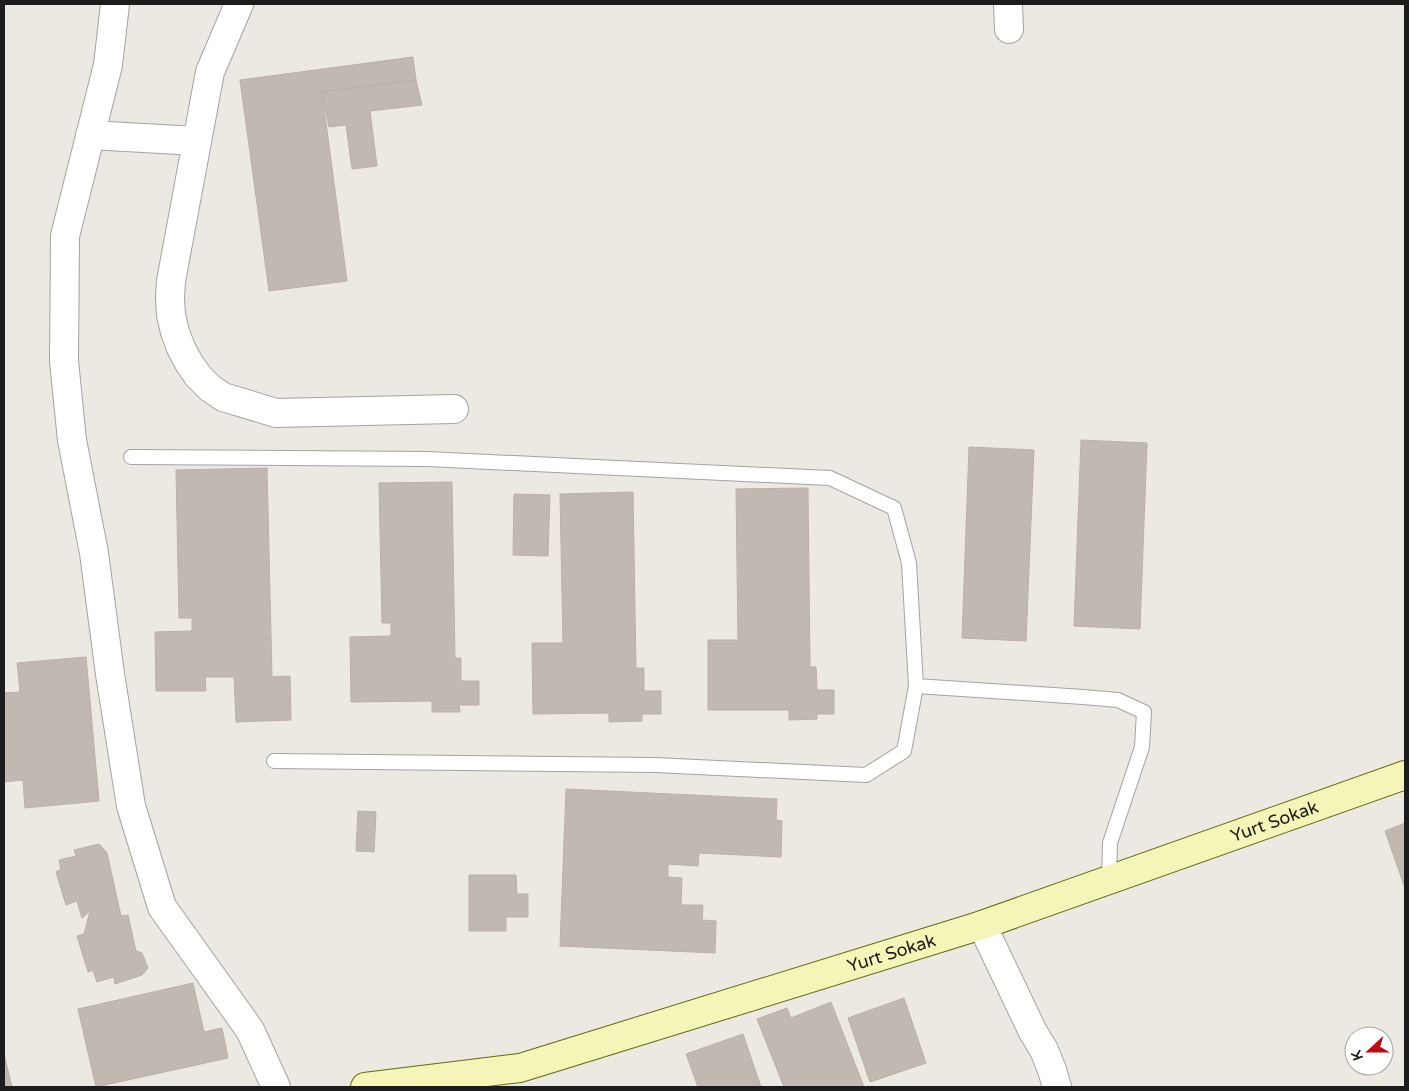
<svg xmlns="http://www.w3.org/2000/svg" width="1409" height="1091" viewBox="0 0 1409 1091" font-family="'Varela Round',sans-serif">
<rect width="100%" height="100%" fill="#ece8e2"/>
<!-- building -->
<g fill="#c1b8b1" stroke="#bdafa5">
<polygon points="413,57 416,80 322,92 347,281 269,291 240,80"/>
<polygon points="416,80 422,105 370,111 377,166 352,169 346,125 329,127 322,92"/>
<polygon points="1081,440 1147,443 1140,629 1074,626"/>
<polygon points="969,447 1034,450 1026,641 962,638"/>
<polygon points="267,468 272,677 290,676 291,720 236,722 234,677 205,677 206,691 156,691 155,632 192,631 192,618 179,618 176,470"/>
<polygon points="452,482 455,658 461,658 461,681 479,681 479,705 459,705 460,712 432,712 432,701 351,702 350,637 391,636 391,623 382,623 379,483"/>
<polygon points="808,488 810,667 816,667 817,690 834,690 834,714 817,714 817,719 789,720 789,710 708,710 708,640 738,640 736,489"/>
<polygon points="633,492 636,668 644,668 644,691 661,691 661,714 642,714 642,721 609,722 609,713 533,714 532,643 563,643 560,494"/>
<polygon points="514,494 550,495 548,556 513,555"/>
<polygon points="86,657 99,801 25,808 23,780 4,782 4,693 20,692 17,663"/>
<polygon points="566,789 777,799 776,820 782,821 781,857 699,853 698,866 668,864 668,877 682,878 681,905 703,905 702,920 716,921 715,953 560,946"/>
<polygon points="358,811 376,812 374,852 356,851"/>
<polygon points="1405,823 1405,888 1385,831"/>
<polygon points="99,844 107,853 121,916 128,915 136,951 142,953 148,968 142,975 115,984 114,977 97,982 93,970 88,972 77,936 84,934 90,911 82,918 77,901 66,905 56,872 61,869 59,860 76,856 74,850"/>
<polygon points="469,875 516,875 517,894 528,894 528,917 506,917 506,931 469,931"/>
<polygon points="193,983 204,1032 222,1028 228,1058 96,1087 78,1009"/>
<polygon points="904,998 926,1063 870,1082 848,1018"/>
<polygon points="831,1002 864,1087 784,1087 757,1019 787,1008 791,1018"/>
<polygon points="743,1034 761,1087 698,1087 686,1054"/>
<polygon points="4,1054 12,1087 4,1087"/>
</g>
<g fill="none" stroke-linecap="round" stroke-linejoin="round">
<!-- lane casing -->
<g stroke="#a3a3a3" stroke-width="16">
<g id="lane">
<polyline points="131,457 427,459 830,478 894,508 909,563 916,686 904,751 866,775 655,765 274,761"/>
<polyline points="916,686 1083,697 1118,700 1144,712 1142,747 1110,843 1109,880"/>
</g>
</g>
<!-- street casing -->
<g stroke="#a3a3a3" stroke-width="30">
<g id="street">
<polyline points="115,4 108,65 65,236 64,361 72,440 94,553 110,674 131,806 162,907 250,1030 276,1087"/>
<polyline points="239,4 210,72 171,281 170,298 171,315 175,332 181,348 189,363 198,376 210,388 223,397 276,413 454,409"/>
<polyline points="1008,4 1009,29"/>
<polyline points="90,135 197,141"/>
<polyline points="982,925 1033,1032 1044,1050 1052,1070 1057,1087"/>
</g>
</g>
<!-- secondary casing -->
<g stroke="#636a0b" stroke-width="30">
<g id="secondary">
<path id="s1" d="M 365,1087 L 520,1068 L 982,925 L 1405,775"/>
</g>
</g>
<!-- lane -->
<use href="#lane" stroke="#fff" stroke-width="14"/>
<!-- street -->
<use href="#street" stroke="#fff" stroke-width="28"/>
<!-- secondary -->
<use href="#secondary" stroke="#f4f5b7" stroke-width="28"/>
</g>
<g text-anchor="middle" dominant-baseline="central" stroke-width="4" stroke-linejoin="round" paint-order="stroke">
<!-- street labels -->
<g font-size="18" fill="#1c1c1c" stroke="#fff">
<text stroke="none"><textPath href="#s1" startOffset="950">Yurt Sokak</textPath></text>
<text stroke="none"><textPath href="#s1" startOffset="545">Yurt Sokak</textPath></text>
</g>
</g>
<!-- border -->
<rect width="1409" height="1091" fill="none" stroke="#1c1c1c" stroke-width="10"/>
<!-- north arrow -->
<g transform="translate(1369 1051) rotate(249)"><circle r="24" fill="#ffffff" stroke="#a4a4a4"/>
<path d="M0-4L9 19L0 12L-9 19Z" fill="#bb0c11"/>
<text y="-8" font-size="14" font-weight="bold" text-anchor="middle" fill="#1c1c1c">K</text>
</g>
</svg>
